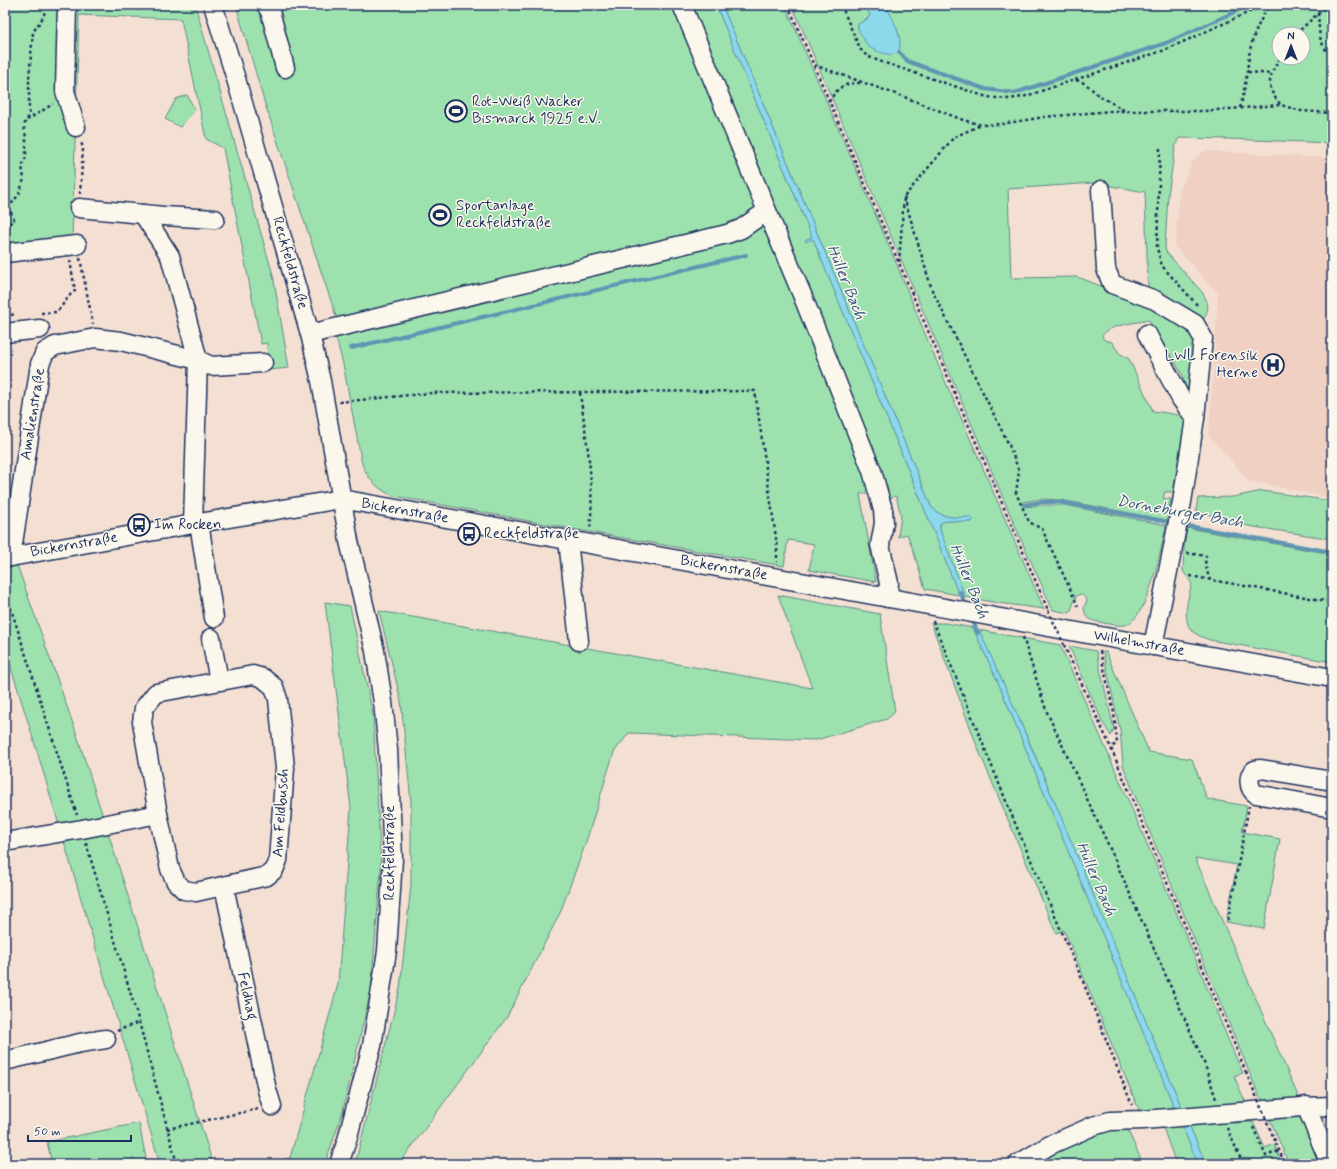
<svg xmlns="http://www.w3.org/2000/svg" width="1337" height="1169" viewBox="0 0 1337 1169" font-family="Mynerve,sans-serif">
<rect width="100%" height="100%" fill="#f4e0d3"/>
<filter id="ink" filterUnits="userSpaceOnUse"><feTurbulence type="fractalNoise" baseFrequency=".025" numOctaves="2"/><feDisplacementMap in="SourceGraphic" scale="8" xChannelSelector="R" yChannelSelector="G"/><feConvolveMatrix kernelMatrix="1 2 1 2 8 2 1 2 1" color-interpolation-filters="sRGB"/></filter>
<g filter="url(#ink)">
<!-- built -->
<polygon fill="#efd0c2" points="1204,151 1332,158 1332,498 1249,481 1209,436 1218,294 1175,247 1179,193 1192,162"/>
<!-- green -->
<g fill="#9de2ae" stroke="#5c8886" fill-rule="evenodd">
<polygon points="5,5 195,5 273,275 289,368 269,370 267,343 261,344 223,148 206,139 181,19 79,15 72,240 5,248"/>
<path d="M 236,5 L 716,5 L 812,237 L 805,240 L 806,241 L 813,239 L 927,515 L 959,595 L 925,589 L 913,550 L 907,534 L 898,537 L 901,515 L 896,496 L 890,498 L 894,514 L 889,539 L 873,492 L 860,494 L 876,582 L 809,570 L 814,544 L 788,540 L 784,566 L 589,532 L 394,496 C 378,490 368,479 362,464 L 343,364 L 335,334 L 341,331 L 264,101 Z"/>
<path d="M 722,5 L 785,5 L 892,253 L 930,346 L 1044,609 L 998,603 L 965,597 L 940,530 C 940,528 939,525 941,523 C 944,519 966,522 972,522 L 971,517 C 957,518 940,519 931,506 Z"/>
<path d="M 792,5 L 864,6 L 869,12 L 870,16 L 858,25 L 858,29 L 900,45 L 899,34 L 886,5 L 1332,5 L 1332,143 L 1227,139 L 1180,138 L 1178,139 L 1175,148 L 1168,195 L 1165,247 L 1166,252 L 1202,292 C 1210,305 1209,308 1203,321 L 1190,310 L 1182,305 L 1152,292 L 1148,288 L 1145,192 L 1094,183 L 1008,189 L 1011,278 L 1076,277 L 1083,279 L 1151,306 L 1189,327 L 1196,342 L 1189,398 L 1182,374 L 1149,320 C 1137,323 1109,324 1102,336 L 1104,340 L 1112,342 L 1119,353 L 1129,359 L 1153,411 L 1186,416 L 1173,492 L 1165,492 L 1163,498 L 1171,499 L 1167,520 L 1061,500 L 1041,499 L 1023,502 L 1025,507 L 1043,505 L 1064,505 L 1166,525 C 1162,547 1149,613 1128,624 C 1121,627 1111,624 1104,623 C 1093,621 1085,620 1084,608 L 1087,600 L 1081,594 L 1076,596 L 1070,613 L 1053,610 L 1019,535 ZM 1279,34 L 1303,34 L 1303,58 L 1279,58 Z"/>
<polygon points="187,95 195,110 180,127 165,119 176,99"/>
<polygon points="1262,491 1332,501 1332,539 1248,526 1196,511 1198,498 1233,497"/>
<path d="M 1187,528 L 1332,554 L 1332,662 L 1210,640 C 1204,638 1196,635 1191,630 C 1182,618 1188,597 1192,584 L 1183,571 L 1184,549 Z"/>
<polygon points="16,562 78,738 213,1164 160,1164 37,751 5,648 5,564"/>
<polygon points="778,595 880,614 895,712 887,719 816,740 629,733 614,752 585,845 560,913 507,1017 451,1093 402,1160 402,1164 355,1164 400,988 411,885 411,802 401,701 379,611 812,688"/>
<polygon points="325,602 350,606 373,715 381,869 371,990 342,1114 325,1164 266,1164 290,1158 338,984 351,808"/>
<polygon points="931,623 945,623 973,628 998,682 1177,1114 1142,1117 1064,930 1056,933 979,751"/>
<path d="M 979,630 L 1060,645 C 1103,741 1145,838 1186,936 C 1205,981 1222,1028 1243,1073 L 1234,1076 L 1245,1101 L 1242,1106 L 1184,1113 L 1032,748 Z"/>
<polygon points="1069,646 1096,651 1114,729 1111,736 1103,723"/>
<path d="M 1103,652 L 1106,652 L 1149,752 L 1192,759 L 1207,799 L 1247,806 L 1242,832 L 1280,839 L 1264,929 L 1226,922 L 1237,865 L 1195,858 L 1298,1096 C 1283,1105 1276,1106 1260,1098 L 1139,806 L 1123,765 L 1120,730 Z"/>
<polygon points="1305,1113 1328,1164 1289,1164 1268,1115"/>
<polygon points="1231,1117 1233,1123 1253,1122 1265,1148 1274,1144 1282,1164 1206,1164 1187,1120"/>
<polygon points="1180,1121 1198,1164 1176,1164 1161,1122"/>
<polygon points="139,1123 147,1164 52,1164 47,1142"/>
<polygon points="1125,1124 1143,1164 1025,1164 1035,1156"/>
</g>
<!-- water -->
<g fill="#8cd9ec" stroke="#5f95b3">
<path d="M 716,5 L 722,5 L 931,506 C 940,519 957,518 971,517 L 973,520 L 972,522 C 966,522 944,519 941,523 C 939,525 940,528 940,530 L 965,597 L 959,595 L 927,515 L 813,239 L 806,242 L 805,240 L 812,237 Z"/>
<path d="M 861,5 L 886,5 C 893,20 903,35 899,52 C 890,58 877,51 868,47 L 858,29 L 858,24 L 866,20 L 870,16 L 869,12 L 864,6 Z"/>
<polygon points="973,628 979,630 1011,700 1061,817 1184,1113 1177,1114 998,682"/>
<polygon points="1187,1120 1206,1164 1198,1164 1180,1121"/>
</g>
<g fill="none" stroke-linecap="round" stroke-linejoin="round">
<!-- stream -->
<g stroke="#5f95b3" stroke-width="4">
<polyline points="899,52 907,61 985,89 1015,93 1166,43 1250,5"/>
<polyline points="351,348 746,255"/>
<polyline points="1024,505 1041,502 1059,502 1174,523"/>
<polyline points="1183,525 1332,552"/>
<polyline points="960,592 967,608"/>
<polyline points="971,618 978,633"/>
</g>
<!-- minor casing -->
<g stroke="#1b2f5e" stroke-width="21">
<g id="minor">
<polyline points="67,5 65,91 76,127"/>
<polyline points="213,5 236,79 310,334 321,381 349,541 375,651 383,702 388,750 393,859 387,951 372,1046 347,1140 339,1164"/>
<polyline points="266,5 270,11 285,68"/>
<polyline points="1101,190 1106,269 1112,284 1155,300 1195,324 1203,338 1195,418 1182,502 1153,646"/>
<polyline points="79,208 164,216 215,219"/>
<polyline points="767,211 803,297 872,471 883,510 884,523 880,545 889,583 888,598"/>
<polyline points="143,214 170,256 198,360 193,524"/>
<polyline points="5,253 77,245"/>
<polyline points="5,333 40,329"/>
<polyline points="310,334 652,252 727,234 741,229 767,211 682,5"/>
<polyline points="1147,334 1181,399 1195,418"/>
<polyline points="199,523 214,618"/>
<polyline points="568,540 579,641"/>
<polyline points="11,557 40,364 45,352 55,346 95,338 121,341 198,360 211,366 263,363"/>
<polyline points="5,558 199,523 341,499 1332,678"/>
<polyline points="211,638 219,681"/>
<polygon points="253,675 263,678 274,687 278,699 285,768 278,860 274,870 267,876 196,892 184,890 176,882 170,869 158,814 142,722 144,708 156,693"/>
<path d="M 1332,781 L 1261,769 C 1261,769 1256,769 1255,770 C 1247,774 1248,789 1256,794 L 1332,808"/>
<polyline points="5,842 82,829 158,814"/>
<polyline points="224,886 267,1090 272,1106"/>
<polyline points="5,1061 80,1043 106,1039"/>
<polyline points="1306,1106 1330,1164"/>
<polyline points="1018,1164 1050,1145 1093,1126 1110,1121 1143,1120 1302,1107 1332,1106"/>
</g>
</g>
<!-- path -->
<g stroke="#1b2f5e" stroke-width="2.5" stroke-dasharray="3 3" stroke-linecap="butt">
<polyline points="788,5 1048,610"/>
<polyline points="841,5 860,49 867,56 879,61 987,97 1008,99 1023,97 1165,50 1265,5"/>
<path d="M 1318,13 C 1320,35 1317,40 1332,58"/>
<polyline points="1296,34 1327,5"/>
<path d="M 1280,58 C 1268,77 1265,87 1281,105"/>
<polyline points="814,65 907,98 963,120 982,125 1002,124 1044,117 1110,111 1204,111 1281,105 1301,111 1332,113"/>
<polyline points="1248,72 1271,74"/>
<path d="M 1076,80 C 1087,83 1089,87 1097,94 C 1106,100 1116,105 1125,111"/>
<path d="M 829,102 C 837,88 843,83 860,83"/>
<path d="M 1240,108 C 1245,90 1246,76 1249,57 C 1251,38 1260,21 1269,5"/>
<polyline points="27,120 53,104"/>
<polyline points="1160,148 1157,248 1162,266 1199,307"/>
<polyline points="80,194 83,149 81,141"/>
<polyline points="904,197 932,290 1009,445 1019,471 1016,493 1029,522 1042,529 1078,606"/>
<polyline points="5,228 14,220 9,207 19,194 24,179 22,166 26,157 26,138 24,125 29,116 29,78 33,32 44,16 45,5"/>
<polyline points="80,258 93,324"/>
<polyline points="899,262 904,197 954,137 981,125"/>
<polyline points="41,313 57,312 71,294 75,291 70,260"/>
<polyline points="5,316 16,314"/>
<path d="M 580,393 C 586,438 595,484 590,529"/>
<polyline points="339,402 431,393 755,391 777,545 777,562"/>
<polyline points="1187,553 1206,556 1205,565 1210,580"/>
<polyline points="1190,576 1332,602"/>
<polyline points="5,590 77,815"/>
<polyline points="933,621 1015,823 1082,979 1132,1105"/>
<polyline points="1023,637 1046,710 1112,853 1205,1065 1216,1099"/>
<polyline points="1064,645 1111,748 1246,1072"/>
<polyline points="1100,651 1114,713 1117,743 1111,748"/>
<polyline points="86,843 139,1022 177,1164"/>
<polyline points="1228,920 1249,806"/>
<polyline points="117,1031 139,1022"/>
<polyline points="1253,1127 1266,1156 1279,1151"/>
<polyline points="1227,1128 1243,1164"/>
<polyline points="167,1129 258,1109"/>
<polyline points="1276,1143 1285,1164"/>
</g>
<!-- minor -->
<use href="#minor" stroke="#fbf7ec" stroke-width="18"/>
<!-- path-bridge -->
<g stroke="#1b2f5e" stroke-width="2.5" stroke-dasharray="3 3" stroke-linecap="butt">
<polyline points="1048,610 1064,645"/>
<polyline points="1246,1072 1276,1143"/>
</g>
</g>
</g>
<!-- icons -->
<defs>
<g id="stadium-ring" transform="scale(1.15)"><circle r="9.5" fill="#fbf7ec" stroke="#1b2f5e" stroke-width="1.5"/><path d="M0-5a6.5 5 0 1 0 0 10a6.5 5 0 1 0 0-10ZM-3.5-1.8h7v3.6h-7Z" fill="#1b2f5e"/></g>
<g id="hospital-ring" transform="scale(1.15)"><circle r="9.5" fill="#fbf7ec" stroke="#1b2f5e" stroke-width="1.5"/><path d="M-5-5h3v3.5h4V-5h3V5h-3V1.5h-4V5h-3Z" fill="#1b2f5e"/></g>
<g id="bus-ring" transform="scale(1.15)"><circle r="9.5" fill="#fbf7ec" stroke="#1b2f5e" stroke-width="1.5"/><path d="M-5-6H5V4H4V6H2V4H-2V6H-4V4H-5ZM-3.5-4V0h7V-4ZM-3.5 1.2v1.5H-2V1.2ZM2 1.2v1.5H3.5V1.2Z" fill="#1b2f5e"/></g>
</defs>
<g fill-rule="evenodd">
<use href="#stadium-ring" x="456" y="111"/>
<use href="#stadium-ring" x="440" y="215"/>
<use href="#hospital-ring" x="1273" y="365"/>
<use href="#bus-ring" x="139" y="525"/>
<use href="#bus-ring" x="469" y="534"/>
</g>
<g text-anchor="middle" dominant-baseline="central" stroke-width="3" stroke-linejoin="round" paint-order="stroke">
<!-- poi labels -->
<g font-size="15" fill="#1b2f5e" stroke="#fbf7ec" text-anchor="start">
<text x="472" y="102">Rot-Weiß Wacker<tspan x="472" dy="17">Bismarck 1925 e.V.</tspan></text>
<text x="456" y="206">Sportanlage<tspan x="456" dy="17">Reckfeldstraße</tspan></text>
<text x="1258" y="356" text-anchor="end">LWL Forensik<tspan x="1258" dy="17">Herne</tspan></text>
<text x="154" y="525">Im Rocken</text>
<text x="484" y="534">Reckfeldstraße</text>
</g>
<!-- street labels -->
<g font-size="15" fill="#1b2f5e" stroke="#fbf7ec">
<text transform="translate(290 263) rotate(74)">Reckfeldstraße</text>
<text transform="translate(33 414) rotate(-81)">Amalienstraße</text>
<text transform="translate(405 511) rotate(10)">Bickernstraße</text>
<text transform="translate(74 545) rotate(-10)">Bickernstraße</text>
<text transform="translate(724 568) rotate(10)">Bickernstraße</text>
<text transform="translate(1139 643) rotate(10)">Wilhelmstraße</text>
<text transform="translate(281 813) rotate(-86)">Am Feldbusch</text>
<text transform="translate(390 853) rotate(-90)">Reckfeldstraße</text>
<text transform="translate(247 996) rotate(78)">Feldhag</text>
</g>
<!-- water labels -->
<g font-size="16" font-style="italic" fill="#375a82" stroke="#fbf7ec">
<text transform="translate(846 282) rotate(68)">Hüller Bach</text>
<text transform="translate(1180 512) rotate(10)">Dorneburger Bach</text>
<text transform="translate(969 581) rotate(68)">Hüller Bach</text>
<text transform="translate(1096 879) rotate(67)">Hüller Bach</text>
</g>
</g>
<!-- margin -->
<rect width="1337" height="1169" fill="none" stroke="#fbf7ec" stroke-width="20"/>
<rect x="10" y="10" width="1317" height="1149" fill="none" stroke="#1b2f5e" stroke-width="1.5" filter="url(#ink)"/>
<!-- north arrow -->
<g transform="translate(1291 46)"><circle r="19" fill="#fbf7ec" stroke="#a1a7b3"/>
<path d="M0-3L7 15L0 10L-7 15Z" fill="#1b2f5e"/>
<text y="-6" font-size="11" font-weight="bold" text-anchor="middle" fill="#1b2f5e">N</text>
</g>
<!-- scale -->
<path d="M28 1135v6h103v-6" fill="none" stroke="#1b2f5e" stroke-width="2"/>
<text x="34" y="1135" font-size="12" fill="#1b2f5e" stroke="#fbf7ec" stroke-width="3" paint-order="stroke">50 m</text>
</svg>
